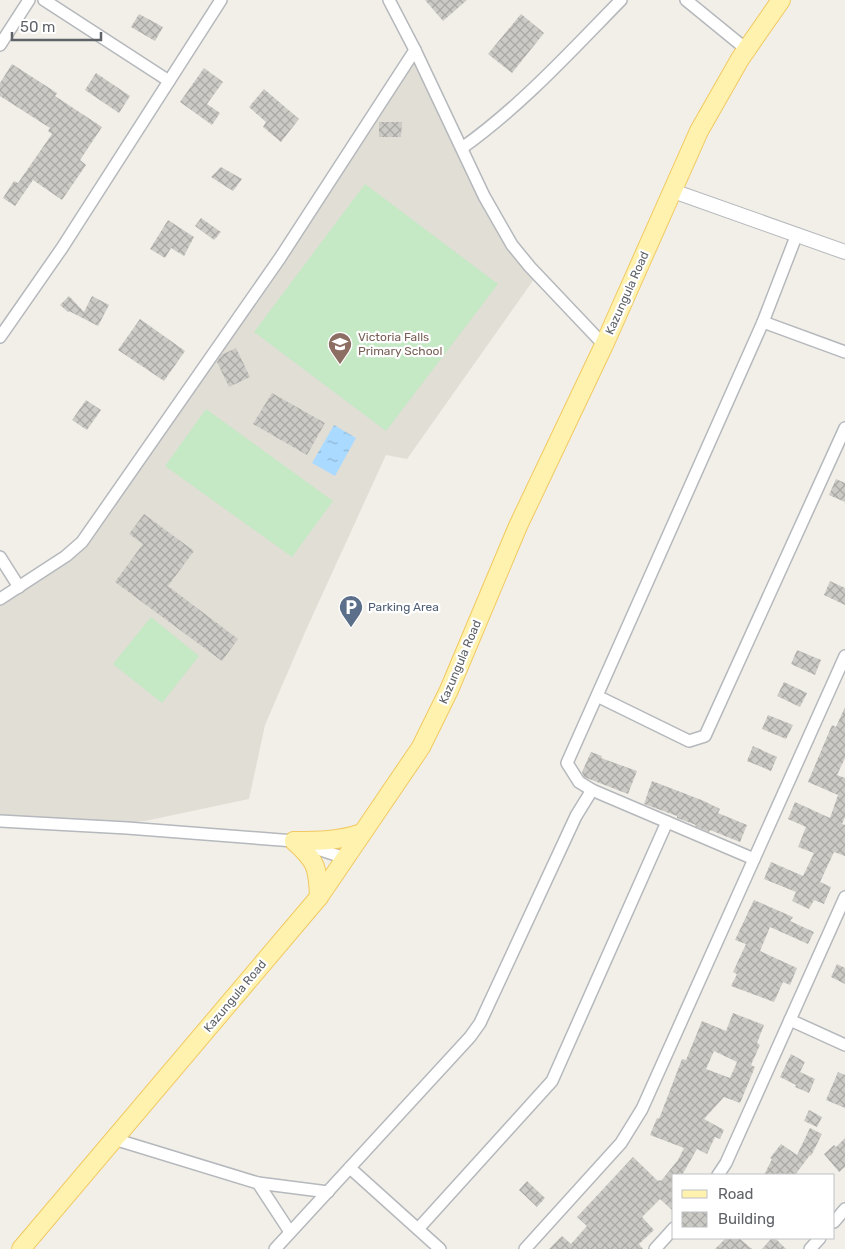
<svg xmlns="http://www.w3.org/2000/svg" width="845" height="1249" viewBox="0 0 845 1249" font-family="Rubik,sans-serif">
<defs>
<pattern id="water-ripples" width="26" height="14" patternUnits="userSpaceOnUse" patternTransform="scale(1.25)"><rect width="26" height="14" fill="#aadaff"/><path d="M2 4q2-2 4 0t4 0M15 11q2-2 4 0t4 0" fill="none" stroke="#8eb4d2"/></pattern>
<pattern id="building-cross-hatch" width="8" height="8" patternUnits="userSpaceOnUse" patternTransform="scale(1.25)"><rect width="8" height="8" fill="#cccac5"/><path d="M0 0l8 8M0 8l8-8" fill="none" stroke="#a9a8a4"/></pattern>
</defs>
<rect width="100%" height="100%" fill="#f1efe8"/>
<!-- education -->
<polygon fill="#e1ded6" points="415,50 484,196 537,275 407,459 386,455 306,630 265,725 249,799 145,821 106,825 0,824 0,599 82,542"/>
<!-- garden -->
<g fill="#c5e8c5">
<polygon points="365,184 498,284 386,431 254,332"/>
<polygon points="206,409 333,501 292,557 165,466"/>
<polygon points="151,617 199,656 162,703 113,664"/>
</g>
<!-- water -->
<polygon fill="url(#water-ripples)" points="334,425 356,438 335,476 312,463"/>
<!-- building -->
<g fill="url(#building-cross-hatch)" fill-rule="evenodd">
<polygon points="425,0 467,0 443,21"/>
<polygon points="139,14 163,27 155,41 131,27"/>
<polygon points="521,14 544,33 512,73 488,54"/>
<polygon points="12,64 57,93 55,96 102,127 80,160 86,165 62,200 33,180 15,206 3,198 14,181 18,183 52,134 48,131 50,128 0,96 0,83"/>
<polygon points="204,68 223,82 207,104 220,113 212,125 180,102"/>
<polygon points="96,73 130,96 119,113 85,90"/>
<polygon points="264,89 299,119 281,142 263,127 266,122 249,107"/>
<polygon points="379,122 402,122 401,137 379,137"/>
<polygon points="221,167 242,179 233,191 211,177"/>
<polygon points="201,218 221,232 214,240 195,226"/>
<polygon points="168,220 194,237 184,256 171,248 165,258 150,249"/>
<polygon points="69,296 84,312 92,296 109,305 98,326 69,311 68,312 60,305"/>
<polygon points="140,319 185,351 164,381 118,350"/>
<polygon points="236,348 250,377 229,387 217,362 221,355"/>
<polygon points="272,393 325,423 307,455 253,424"/>
<polygon points="86,400 101,410 87,430 72,420"/>
<polygon points="836,479 845,483 845,502 829,495"/>
<polygon points="144,514 194,551 168,586 238,639 222,661 115,582 143,544 129,534"/>
<polygon points="830,581 845,588 845,605 824,595"/>
<polygon points="797,650 821,660 815,675 791,664"/>
<polygon points="784,682 807,693 800,707 777,696"/>
<polygon points="845,707 845,758 837,775 845,778 845,817 842,824 845,825 845,856 834,852 820,882 831,887 824,904 814,900 809,909 792,901 796,892 764,879 771,862 803,876 814,853 798,847 806,827 788,819 795,802 830,818 838,795 808,782 832,725 836,727"/>
<polygon points="768,715 793,725 786,739 762,729"/>
<polygon points="753,746 777,757 771,771 747,761"/>
<polygon points="591,752 602,756 601,758 637,771 628,794 584,777 582,772"/>
<polygon points="652,781 704,801 720,809 718,813 747,825 740,842 710,830 709,832 695,826 696,825 677,818 677,816 644,804"/>
<polygon points="754,900 793,917 790,921 814,932 808,944 770,927 760,951 797,968 790,985 783,982 774,1002 731,986 737,974 733,972 746,944 735,940"/>
<polygon points="837,964 845,968 845,984 831,977"/>
<path d="M 733,1013 L 764,1025 L 757,1043 L 760,1045 L 751,1065 L 755,1067 L 740,1103 L 724,1097 L 704,1119 L 724,1130 L 720,1139 L 715,1137 L 707,1154 L 697,1149 L 682,1175 L 674,1175 L 674,1212 L 660,1199 L 642,1217 L 654,1230 L 639,1244 L 643,1249 L 549,1249 L 562,1236 L 571,1244 L 587,1226 L 577,1217 L 633,1157 L 658,1181 L 660,1180 L 661,1181 L 678,1160 L 684,1148 L 650,1135 L 657,1118 L 659,1119 L 682,1059 L 686,1060 L 702,1021 L 726,1031 ZM 714,1051 L 737,1062 L 730,1078 L 706,1069 Z"/>
<polygon points="791,1054 805,1062 800,1072 815,1079 809,1093 795,1087 796,1085 780,1077"/>
<polygon points="838,1072 845,1075 845,1108 826,1100"/>
<polygon points="809,1110 822,1117 817,1127 804,1121"/>
<polygon points="810,1128 822,1134 811,1156 810,1155 795,1175 764,1175 772,1159 770,1158 781,1144 797,1155"/>
<polygon points="845,1138 845,1167 839,1172 824,1154 834,1145 836,1147"/>
<polygon points="527,1181 545,1198 537,1207 519,1190"/>
<polygon points="726,1238 739,1238 752,1249 715,1249"/>
<polygon points="772,1238 775,1238 786,1249 762,1249"/>
</g>
<g fill="none" stroke-linecap="round" stroke-linejoin="round">
<!-- minor casing -->
<g stroke="#b5b8bc" stroke-width="14">
<g id="minor">
<polyline points="44,0 169,81"/>
<polyline points="686,0 746,49"/>
<polyline points="0,45 29,0"/>
<polyline points="415,50 484,196 512,245 530,267 604,345"/>
<path d="M 462,148 C 521,106 570,52 621,0"/>
<polyline points="763,322 845,352"/>
<polyline points="0,337 62,248 221,0"/>
<polyline points="0,557 19,587"/>
<polyline points="0,599 66,556 82,542 280,258 415,50 389,0"/>
<polyline points="597,696 689,741 705,736 845,428"/>
<polyline points="0,821 127,828 294,841 345,858"/>
<polyline points="754,859 592,790 579,782 567,763 763,322 797,234"/>
<polyline points="790,1020 845,1045"/>
<polyline points="114,1139 258,1183 328,1192"/>
<polyline points="350,1168 440,1249"/>
<polyline points="718,1175 726,1163 845,897"/>
<polyline points="258,1183 290,1232"/>
<polyline points="834,1222 845,1209"/>
<polyline points="418,1229 552,1081 667,822"/>
<polyline points="275,1249 470,1037 480,1023 576,816 592,790"/>
<polyline points="525,1249 621,1143 642,1109 845,656"/>
<polyline points="655,1249 674,1228"/>
<polyline points="810,1249 820,1238"/>
</g>
</g>
<!-- tertiary casing -->
<g stroke="#b5b8bc" stroke-width="16">
<polyline id="tertiary" points="673,191 845,252"/>
</g>
<!-- primary casing -->
<g stroke="#f2c960" stroke-width="20">
<g id="primary">
<path d="M 294,841 C 318,841 339,841 362,833"/>
<path d="M 294,841 C 316,861 318,867 319,897"/>
<polyline points="21,1249 319,897 421,747 449,690 518,526 604,345 699,131 740,59 781,0"/>
</g>
</g>
<!-- minor -->
<use href="#minor" stroke="#fff" stroke-width="11"/>
<!-- tertiary -->
<use href="#tertiary" stroke="#fff" stroke-width="14"/>
<!-- primary -->
<use href="#primary" stroke="#fff2af" stroke-width="18"/>
</g>
<!-- icons -->
<defs>
<g id="school-pin" transform="scale(1.25)"><path d="M0 17L-7.5 6A9.5 9.5 0 1 1 7.5 6Z" fill="#8d6e63" stroke="#fff"/><path d="M0-5L7-2L0 1L-7-2ZM-4 1L0 2.5L4 1V4Q0 6-4 4Z" fill="#fff"/></g>
<g id="parking-pin" transform="scale(1.25)"><path d="M0 17L-7.5 6A9.5 9.5 0 1 1 7.5 6Z" fill="#5c6f8a" stroke="#fff"/><path d="M-3.5-5.5H1a3.5 3.5 0 0 1 0 7H-1V5.5H-3.5ZM-1-3.4V-.6H.8a1.4 1.4 0 0 0 0-2.8Z" fill="#fff"/></g>
</defs>
<g fill-rule="evenodd">
<use href="#school-pin" x="340" y="344"/>
<use href="#parking-pin" x="351" y="607"/>
</g>
<g text-anchor="middle" dominant-baseline="central" stroke-width="4.5" stroke-linejoin="round" paint-order="stroke">
<!-- street labels -->
<g font-size="12" fill="#5f6368" stroke="#fff">
<text transform="translate(627 293) rotate(-66)">Kazungula Road</text>
<text transform="translate(460 662) rotate(-67)">Kazungula Road</text>
<text transform="translate(235 996) rotate(-50)">Kazungula Road</text>
</g>
<!-- education labels -->
<g font-size="12" fill="#785e54" stroke="#fff" text-anchor="start">
<text x="358" y="337">Victoria Falls<tspan x="358" dy="14">Primary School</tspan></text>
</g>
<!-- service labels -->
<g font-size="12" fill="#4e5e75" stroke="#fff" text-anchor="start">
<text x="368" y="607">Parking Area</text>
</g>
</g>
<!-- legend -->
<rect x="672" y="1174" width="162" height="65" fill="#ffffff" stroke="#bfc1c3"/>
<rect x="682" y="1190" width="25" height="8" fill="#fff2af" stroke="#bfc1c3"/>
<text x="718" y="1199" font-size="15" fill="#5f6368">Road</text>
<rect x="682" y="1212" width="25" height="15" fill="url(#building-cross-hatch)" stroke="#bfc1c3"/>
<text x="718" y="1224" font-size="15" fill="#5f6368">Building</text>
<!-- scale -->
<path d="M12 32v8h89v-8" fill="none" stroke="#5f6368" stroke-width="2.5"/>
<text x="20" y="32" font-size="15" fill="#5f6368" stroke="#ffffff" stroke-width="4" paint-order="stroke">50 m</text>
</svg>
